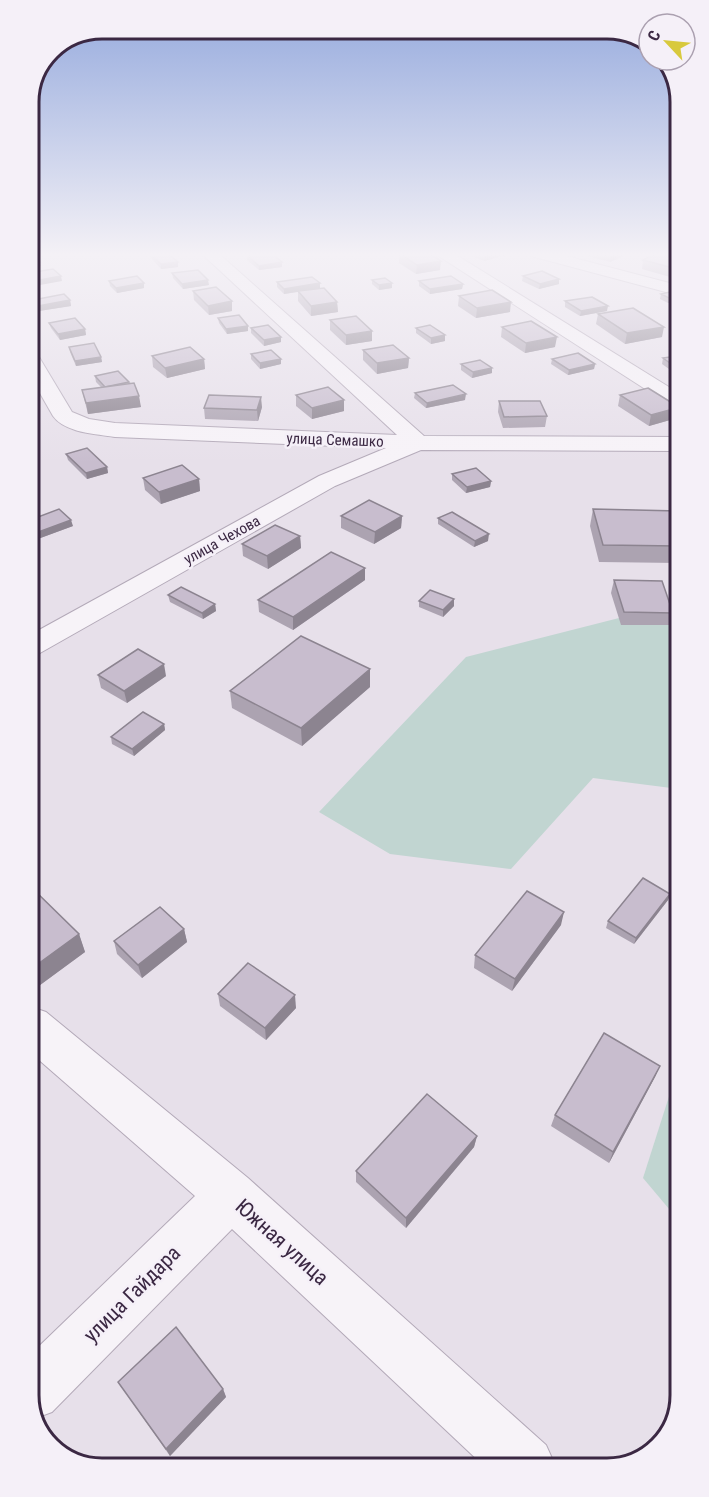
<svg xmlns="http://www.w3.org/2000/svg" width="709" height="1497" viewBox="0 0 709 1497" font-family="'Roboto Condensed',sans-serif">
<rect width="100%" height="100%" fill="#e7e0ea"/>
<!-- green -->
<g fill="#c1d5d1">
<polygon points="678,603 679,789 593,778 511,869 390,854 319,812 466,657"/>
<polygon points="679,1065 680,1222 643,1178"/>
</g>
<g fill="none" stroke-linecap="round" stroke-linejoin="round">
<!-- minor casing -->
<g stroke="#b3a9b8" stroke-width="2">
<g id="minor">
<path d="M 201,253 L 218,253 L 424,436 L 678,437 L 678,451 L 421,450 L 335,486 L 40,653 L 30,656 L 30,635 L 319,476 L 386,448 L 115,437 C 97,434 65,433 53,416 L 29,374 L 29,350 L 36,352 L 72,412 L 89,419 L 115,423 L 397,435 Z"/>
<polygon points="434,253 453,253 677,392 677,407 670,405"/>
<polygon points="529,253 555,253 677,285 677,295 531,256"/>
<polygon points="31,1007 46,1012 248,1178 546,1445 555,1465 484,1466 232,1229 52,1412 33,1419 32,1353 195,1196 31,1053"/>
</g>
</g>
<!-- minor -->
<use href="#minor" fill="#f7f3f8" fill-rule="evenodd"/>
</g>
<!-- wall -->
<g fill="#aca3b1">
<polygon points="399,253 440,270 416,274 399,263"/>
<polygon points="465,253 505,253 505,255 484,261"/>
<polygon points="549,253 567,253 562,256"/>
<polygon points="576,253 630,253 610,262"/>
<polygon points="150,254 178,262 178,267 161,269 151,258"/>
<polygon points="247,255 282,262 282,267 259,270 247,260"/>
<polygon points="677,258 677,279 642,269 643,260"/>
<polygon points="172,273 209,285 183,289 173,278"/>
<polygon points="523,276 559,284 539,289 522,281"/>
<polygon points="372,280 392,288 379,290 372,284"/>
<polygon points="109,281 144,283 144,288 117,293 110,286"/>
<polygon points="419,281 463,284 462,289 430,294 419,286"/>
<polygon points="277,282 320,283 320,288 337,302 338,312 311,316 298,301 298,292 284,294 277,287"/>
<polygon points="193,291 232,311 209,315 194,300"/>
<polygon points="677,293 677,301 668,303 660,299 661,294"/>
<polygon points="459,296 510,312 476,318 458,306"/>
<polygon points="33,300 70,300 71,306 39,311 34,305"/>
<polygon points="565,301 607,311 580,316 565,307"/>
<polygon points="598,314 662,337 625,344 596,324"/>
<polygon points="218,318 248,326 248,331 227,334 219,323"/>
<polygon points="330,320 372,341 346,345 330,330"/>
<polygon points="49,323 85,329 86,335 60,340 51,328"/>
<polygon points="502,327 555,347 525,353 501,337"/>
<polygon points="251,328 281,337 281,342 264,346 251,333"/>
<polygon points="416,328 445,335 445,341 431,344 416,333"/>
<polygon points="69,347 101,357 102,362 76,366 70,352"/>
<polygon points="363,350 409,358 408,368 377,374 363,360"/>
<polygon points="251,354 281,359 281,364 260,369 251,359"/>
<polygon points="152,356 204,359 205,369 167,378 153,367"/>
<polygon points="677,356 677,374 676,374 662,364 663,358"/>
<polygon points="552,359 595,364 594,369 568,375 551,364"/>
<polygon points="461,364 492,368 492,373 472,378 461,370"/>
<polygon points="95,376 130,384 141,407 88,414 82,390 102,388 96,382"/>
<polygon points="415,393 465,400 426,408 414,398"/>
<polygon points="296,395 344,400 344,411 312,419 296,406"/>
<polygon points="620,395 677,406 677,418 649,426 618,406"/>
<polygon points="499,401 547,416 545,427 503,428 498,412"/>
<polygon points="262,407 258,421 205,419 204,408"/>
<polygon points="66,454 107,467 108,473 87,479 68,460"/>
<polygon points="452,474 491,481 490,487 466,493 452,480"/>
<polygon points="143,478 199,479 200,491 161,504 145,490"/>
<polygon points="593,509 678,511 678,563 599,562 590,526"/>
<polygon points="341,516 402,516 401,528 374,544 341,528"/>
<polygon points="438,518 488,541 474,547 438,524"/>
<polygon points="30,520 73,526 35,540 30,536"/>
<polygon points="300,536 301,548 268,569 243,556 242,544"/>
<polygon points="365,580 293,630 259,612 258,600"/>
<polygon points="614,580 673,613 670,625 621,625 611,593"/>
<polygon points="168,595 215,604 216,611 203,619 170,602"/>
<polygon points="419,601 454,606 443,617 419,607"/>
<polygon points="98,675 166,676 127,703 101,688"/>
<polygon points="370,687 302,746 232,708 230,691"/>
<polygon points="164,724 165,730 134,756 112,744 111,737"/>
<polygon points="31,887 79,934 85,952 36,988 31,983"/>
<polygon points="670,894 668,900 634,944 606,928 608,921"/>
<polygon points="561,925 512,991 474,968 475,955"/>
<polygon points="184,929 187,942 142,978 117,954 114,941"/>
<polygon points="218,994 296,1008 266,1040 220,1006"/>
<polygon points="660,1066 655,1077 609,1163 551,1126 555,1115"/>
<polygon points="477,1136 474,1147 406,1228 356,1182 356,1171"/>
<polygon points="118,1382 223,1389 226,1397 170,1456"/>
</g>
<!-- shaded-wall -->
<g fill="#8c8490">
<polygon points="29,253 39,253 40,256 29,258"/>
<polygon points="484,253 505,253 505,255 484,261"/>
<polygon points="611,253 630,253 610,262"/>
<polygon points="441,261 440,270 416,274 417,265"/>
<polygon points="40,262 41,266 29,268 29,263"/>
<polygon points="178,262 178,267 161,269 161,264"/>
<polygon points="282,262 282,267 259,270 259,266"/>
<polygon points="61,276 62,281 29,287 29,282"/>
<polygon points="559,279 559,284 539,289 540,284"/>
<polygon points="208,280 209,285 183,289 182,284"/>
<polygon points="144,283 144,288 117,293 116,288"/>
<polygon points="320,283 320,288 284,294 284,289"/>
<polygon points="392,283 392,288 379,290 379,285"/>
<polygon points="463,284 462,289 430,294 430,289"/>
<polygon points="677,296 677,301 668,303 669,298"/>
<polygon points="70,300 71,306 39,311 38,306"/>
<polygon points="232,301 232,311 209,315 208,306"/>
<polygon points="337,302 338,312 311,316 311,306"/>
<polygon points="511,302 510,312 476,318 477,308"/>
<polygon points="608,306 607,311 580,316 581,311"/>
<polygon points="248,326 248,331 227,334 226,329"/>
<polygon points="664,327 662,337 625,344 627,333"/>
<polygon points="85,329 86,335 60,340 58,334"/>
<polygon points="372,331 372,341 346,345 346,335"/>
<polygon points="445,335 445,341 431,344 431,338"/>
<polygon points="281,337 281,342 264,346 264,340"/>
<polygon points="557,337 555,347 525,353 526,343"/>
<polygon points="101,357 102,362 76,366 75,361"/>
<polygon points="409,358 408,368 377,374 377,363"/>
<polygon points="204,359 205,369 167,378 165,368"/>
<polygon points="281,359 281,364 260,369 260,363"/>
<polygon points="595,364 594,369 568,375 569,370"/>
<polygon points="492,368 492,373 472,378 473,372"/>
<polygon points="466,394 465,400 426,408 427,403"/>
<polygon points="139,396 141,407 88,414 86,403"/>
<polygon points="261,397 262,407 258,421 257,410"/>
<polygon points="344,400 344,411 312,419 312,408"/>
<polygon points="677,408 677,418 649,426 651,415"/>
<polygon points="107,467 108,473 87,479 86,473"/>
<polygon points="199,479 200,491 161,504 159,492"/>
<polygon points="491,481 490,487 466,493 467,487"/>
<polygon points="402,516 401,528 374,544 375,532"/>
<polygon points="71,520 73,526 35,540 33,534"/>
<polygon points="489,534 488,541 474,547 475,541"/>
<polygon points="300,536 301,548 268,569 267,556"/>
<polygon points="365,568 365,580 293,630 293,617"/>
<polygon points="454,599 454,606 443,617 443,610"/>
<polygon points="215,604 216,611 203,619 202,613"/>
<polygon points="164,664 166,676 127,703 124,691"/>
<polygon points="370,669 370,687 302,746 301,728"/>
<polygon points="164,724 165,730 134,756 132,749"/>
<polygon points="670,894 668,900 634,944 636,938"/>
<polygon points="564,912 561,925 512,991 515,979"/>
<polygon points="184,929 187,942 142,978 138,965"/>
<polygon points="79,934 85,952 36,988 31,977 31,969"/>
<polygon points="295,995 296,1008 266,1040 265,1028"/>
<polygon points="660,1066 655,1077 609,1163 613,1152"/>
<polygon points="477,1136 474,1147 406,1228 406,1218"/>
<polygon points="223,1389 226,1397 170,1456 166,1449"/>
</g>
<!-- building -->
<g fill="#c8bdce" stroke="#8c8490" stroke-width="1.5">
<polygon points="154,253 168,253 178,262 161,264 150,254"/>
<polygon points="261,253 271,253 282,262 259,266 247,255"/>
<polygon points="399,253 429,253 441,261 417,265"/>
<polygon points="657,253 677,258 677,269 643,260"/>
<polygon points="34,254 40,262 29,263 29,255"/>
<polygon points="53,269 61,276 29,282 29,273"/>
<polygon points="198,270 208,280 182,284 172,273"/>
<polygon points="542,271 559,279 540,284 523,276"/>
<polygon points="137,276 144,283 116,288 109,281"/>
<polygon points="451,276 463,284 430,289 419,281"/>
<polygon points="312,277 320,283 284,289 277,282"/>
<polygon points="385,278 392,283 379,285 372,280"/>
<polygon points="216,287 232,301 208,306 193,291"/>
<polygon points="324,288 337,302 311,306 298,291"/>
<polygon points="492,290 511,302 477,308 459,296"/>
<polygon points="674,291 677,293 677,296 669,298 661,294"/>
<polygon points="64,294 70,300 38,306 33,300"/>
<polygon points="592,297 608,306 581,311 565,301"/>
<polygon points="633,308 664,327 627,333 598,314"/>
<polygon points="239,315 248,326 226,329 218,318"/>
<polygon points="356,316 372,331 346,335 330,320"/>
<polygon points="75,318 85,329 58,334 49,323"/>
<polygon points="531,321 557,337 526,343 502,327"/>
<polygon points="268,325 281,337 264,340 251,328"/>
<polygon points="430,325 445,335 431,338 416,328"/>
<polygon points="94,343 101,357 75,361 69,347"/>
<polygon points="393,345 409,358 377,363 363,350"/>
<polygon points="190,347 204,359 165,368 152,356"/>
<polygon points="271,350 281,359 260,363 251,354"/>
<polygon points="578,353 595,364 569,370 552,359"/>
<polygon points="677,356 677,368 663,358"/>
<polygon points="480,360 492,368 473,372 461,364"/>
<polygon points="118,371 129,382 105,387 95,376"/>
<polygon points="134,383 139,396 86,403 82,390"/>
<polygon points="453,385 466,394 427,403 415,393"/>
<polygon points="328,387 344,400 312,408 296,395"/>
<polygon points="648,388 677,406 677,408 651,415 620,395"/>
<polygon points="209,395 261,397 257,410 204,408"/>
<polygon points="499,401 540,401 547,416 504,417"/>
<polygon points="87,448 107,467 86,473 66,454"/>
<polygon points="182,465 199,479 159,492 143,478"/>
<polygon points="476,468 491,481 467,487 452,474"/>
<polygon points="369,500 402,516 375,532 341,516"/>
<polygon points="59,509 71,520 33,534 30,531 30,520"/>
<polygon points="593,509 678,511 678,546 603,545"/>
<polygon points="452,512 489,534 475,541 438,518"/>
<polygon points="275,525 300,536 267,556 242,544"/>
<polygon points="331,552 365,568 293,617 258,600"/>
<polygon points="614,580 662,581 673,613 624,612"/>
<polygon points="181,587 215,604 202,613 168,595"/>
<polygon points="430,590 454,599 443,610 419,601"/>
<polygon points="301,636 370,669 301,728 230,691"/>
<polygon points="138,649 164,664 124,691 98,675"/>
<polygon points="143,712 164,724 132,749 111,737"/>
<polygon points="643,878 670,894 636,938 608,921"/>
<polygon points="31,887 79,934 31,969"/>
<polygon points="527,891 564,912 515,979 475,955"/>
<polygon points="160,907 184,929 138,965 114,941"/>
<polygon points="248,963 295,995 265,1028 218,994"/>
<polygon points="604,1033 660,1066 613,1152 555,1115"/>
<polygon points="427,1094 477,1136 406,1218 356,1171"/>
<polygon points="176,1327 223,1389 166,1449 118,1382"/>
</g>
<!-- sky -->
<linearGradient id="sky" x2="0" y2="1"><stop stop-color="#94a9dd"/><stop offset="0.55" stop-color="#f4f1f6"/><stop offset="1" stop-color="#f4f1f6" stop-opacity="0"/></linearGradient>
<rect width="709" height="463" fill="url(#sky)"/>
<g text-anchor="middle" dominant-baseline="central" stroke-width="5" stroke-linejoin="round" paint-order="stroke">
<!-- far-street labels -->
<g font-size="15" fill="#3b2843" stroke="#f5f0f8">
<text transform="translate(335 440) rotate(2)">улица Семашко</text>
<text transform="translate(222 540) rotate(-29)">улица Чехова</text>
</g>
<!-- near-street labels -->
<g font-size="21" fill="#3b2843" stroke="#f5f0f8">
<text transform="translate(282 1242) rotate(42)">Южная улица</text>
<text transform="translate(132 1294) rotate(-45)">улица Гайдара</text>
</g>
</g>
<!-- crop -->
<path d="M0 0H709V1497H0ZM102 39H607A63 63 0 0 1 670 102V1395A63 63 0 0 1 607 1458H102A63 63 0 0 1 39 1395V102A63 63 0 0 1 102 39Z" fill="#f5f0f8" fill-rule="evenodd"/>
<path fill="none" stroke="#3b2843" stroke-width="3" d="M102 39H607A63 63 0 0 1 670 102V1395A63 63 0 0 1 607 1458H102A63 63 0 0 1 39 1395V102A63 63 0 0 1 102 39Z"/>
<!-- north arrow -->
<g transform="translate(667 42) rotate(296)"><circle r="28" fill="#f5f0f8" stroke="#aba0b0" stroke-width="1.5"/>
<path d="M0-4.5L10 22L0 15L-10 22Z" fill="#d8c93d"/>
<text y="-9" font-size="16" font-weight="bold" text-anchor="middle" fill="#3b2843">С</text>
</g>
</svg>
